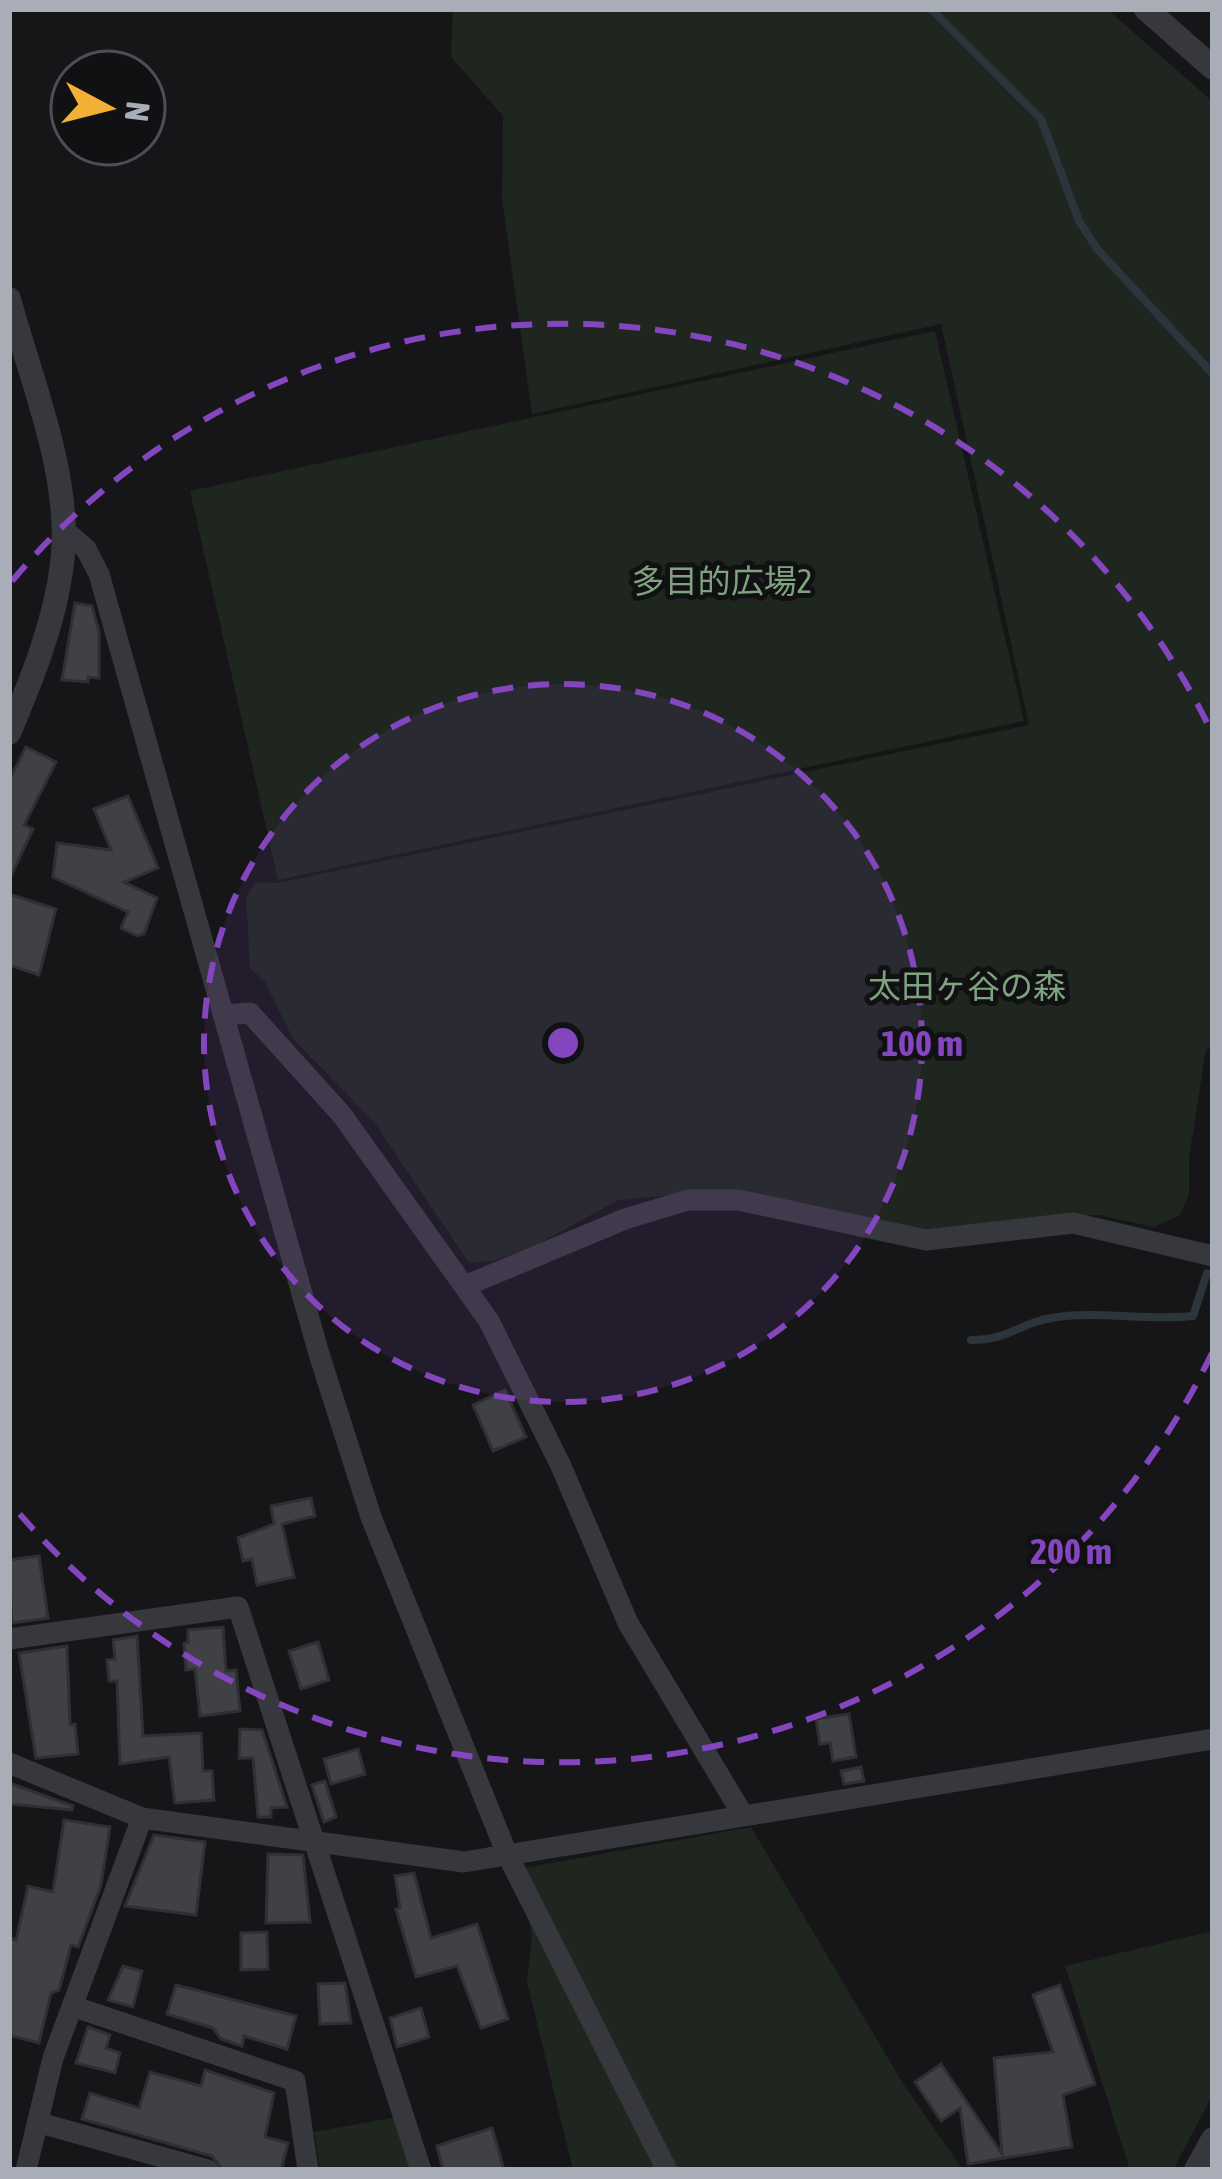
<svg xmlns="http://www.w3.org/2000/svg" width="1222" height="2179" viewBox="0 0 1222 2179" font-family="'Asap Condensed','Noto Sans JP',sans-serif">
<rect width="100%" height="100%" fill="#161618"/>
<!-- green -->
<g fill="#1e261f">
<polygon points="453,9 1107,9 1213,102 1213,1048 1206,1049 1189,1158 1189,1194 1180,1215 1154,1227 1099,1215 1050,1216 934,1235 703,1192 618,1200 535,1246 493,1261 469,1263 374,1122 293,1039 265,982 250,968 246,896 256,882 277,883 1029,725 941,324 532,414 502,199 503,116 451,57"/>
<polygon points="935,331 1024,721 278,880 190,491"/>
<polygon points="751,1827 902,2082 963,2170 573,2170 527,1982 532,1936 518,1869"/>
<polygon points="1213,1931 1213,2094 1173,2170 1130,2170 1065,1966"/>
<polygon points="397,2117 414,2170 320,2170 314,2132"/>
</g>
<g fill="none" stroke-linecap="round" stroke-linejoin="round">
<!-- stream -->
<g stroke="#2c353c" stroke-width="8">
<polyline points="931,9 1041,119 1079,221 1098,250 1213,374"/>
<path d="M 971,1340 C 1006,1341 1020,1323 1051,1318 C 1094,1310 1147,1321 1193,1316 L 1207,1273 L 1213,1275"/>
</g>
</g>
<!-- building -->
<g fill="#404145" stroke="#303034" stroke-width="3">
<polygon points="75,603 92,606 99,632 99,678 88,677 88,682 62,680"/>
<polygon points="26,747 56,762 24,825 33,829 9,880 9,781"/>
<polygon points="128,796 158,868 124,882 157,898 144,934 137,936 121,928 128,912 53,877 57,843 111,850 94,809"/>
<polygon points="9,894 56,909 39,975 9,965"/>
<polygon points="505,1390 526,1437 493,1451 473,1405"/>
<polygon points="311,1498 315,1516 282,1524 294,1577 257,1585 252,1559 243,1561 238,1538 274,1524 271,1506"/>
<polygon points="39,1556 48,1618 12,1623 9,1560"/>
<polygon points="223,1627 226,1671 236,1670 240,1711 200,1716 195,1669 186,1670 184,1643 188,1643 188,1630"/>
<polygon points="137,1636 143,1736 201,1733 203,1771 212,1771 214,1800 175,1803 169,1757 120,1764 117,1681 109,1681 107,1660 115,1659 113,1640"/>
<polygon points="318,1642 329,1680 301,1689 289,1651"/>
<polygon points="67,1646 70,1725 75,1724 78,1754 36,1758 19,1653"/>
<polygon points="849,1714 856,1757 833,1761 830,1743 820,1744 816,1719"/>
<polygon points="240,1729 262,1730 287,1807 271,1808 271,1817 258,1817 253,1758 239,1758"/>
<polygon points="358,1749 365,1774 331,1784 324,1759"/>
<polygon points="861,1767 864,1781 844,1784 841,1771"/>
<polygon points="325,1781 336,1817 324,1822 312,1785"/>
<polygon points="9,1783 73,1806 72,1810 9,1804"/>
<polygon points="64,1820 110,1827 101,1885 78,1947 71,1945 59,1990 51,1993 39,2043 9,2035 9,1938 16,1940 28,1886 53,1892"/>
<polygon points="154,1835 205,1842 196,1915 125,1906"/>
<polygon points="268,1854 303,1855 310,1922 266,1923"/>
<polygon points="414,1873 431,1938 477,1924 508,2019 481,2028 457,1966 416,1977 396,1909 400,1908 395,1876"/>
<polygon points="267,1932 268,1969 241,1970 241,1933"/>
<polygon points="123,1966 142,1971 133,2007 108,2000"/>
<polygon points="345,1983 351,2023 320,2024 318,1984"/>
<polygon points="176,1985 296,2016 287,2049 244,2036 242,2046 221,2039 213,2028 167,2014"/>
<polygon points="1060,1985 1095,2084 1063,2095 1072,2147 968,2164 960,2108 941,2121 915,2082 941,2064 1002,2154 994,2058 1053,2052 1033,1995"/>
<polygon points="421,2008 429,2037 397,2047 390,2018"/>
<polygon points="88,2027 110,2035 106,2048 120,2053 115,2073 76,2063"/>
<polygon points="205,2070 274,2093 265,2137 288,2143 281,2170 223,2170 212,2156 82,2119 90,2093 139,2108 150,2072 201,2086"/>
<polygon points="492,2128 504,2170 443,2170 437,2146"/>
</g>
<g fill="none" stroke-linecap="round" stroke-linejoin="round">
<!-- minor -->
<g stroke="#37383d" stroke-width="21">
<polyline points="63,529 86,549 99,574 319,1354 371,1517 507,1854 667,2170"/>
<polyline points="223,1015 250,1013 342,1115 489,1321 561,1466 628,1623 743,1815"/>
<polyline points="465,1286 625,1219 688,1200 738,1200 926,1240 1073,1223 1213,1256"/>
<polyline points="9,1639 238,1607 421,2170"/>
<polyline points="9,1763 142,1818 464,1862 1213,1739"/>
<polyline points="72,2006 295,2081 308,2170"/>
<polyline points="40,2123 208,2170"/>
<polyline points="26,2170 53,2058 142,1818"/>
</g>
<!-- tertiary -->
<g stroke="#37383d" stroke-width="24">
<polyline points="1146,9 1213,68"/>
<path d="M 9,299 C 31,381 73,478 62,564 C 55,622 32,679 9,733"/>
<polyline points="1196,2170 1213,2139"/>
</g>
</g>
<!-- distance rings -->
<circle cx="563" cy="1043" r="359" fill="#8446be" fill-opacity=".12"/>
<g fill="none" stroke="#8446be" stroke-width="6" stroke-dasharray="21 15">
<circle cx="563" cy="1043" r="359"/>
<path d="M1212 1353A719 719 0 0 1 12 1505M12 581A719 719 0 0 1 1212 733"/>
</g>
<g text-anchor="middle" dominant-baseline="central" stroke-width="10" stroke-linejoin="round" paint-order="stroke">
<!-- park labels -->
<g font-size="33" fill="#7fa381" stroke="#111113">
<text x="722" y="581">多目的広場2</text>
<text x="967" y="986">太田ヶ谷の森</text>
</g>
</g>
<circle cx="563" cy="1043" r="18" fill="#8446be" stroke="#111113" stroke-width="6"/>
<g font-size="36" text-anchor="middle" font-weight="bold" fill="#8446be" stroke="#111113" stroke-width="10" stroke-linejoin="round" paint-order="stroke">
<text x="922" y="1056">100 m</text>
<text x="1071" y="1564">200 m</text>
</g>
<!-- border -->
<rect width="1222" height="2179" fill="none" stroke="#a8adb8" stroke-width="24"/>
<!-- north arrow -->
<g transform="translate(108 108) rotate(97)"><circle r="57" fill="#111113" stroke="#4d4f55" stroke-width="3"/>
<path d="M0-9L21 45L0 30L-21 45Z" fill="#f2b134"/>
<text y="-18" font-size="33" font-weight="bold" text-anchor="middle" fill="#a8adb8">N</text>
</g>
</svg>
